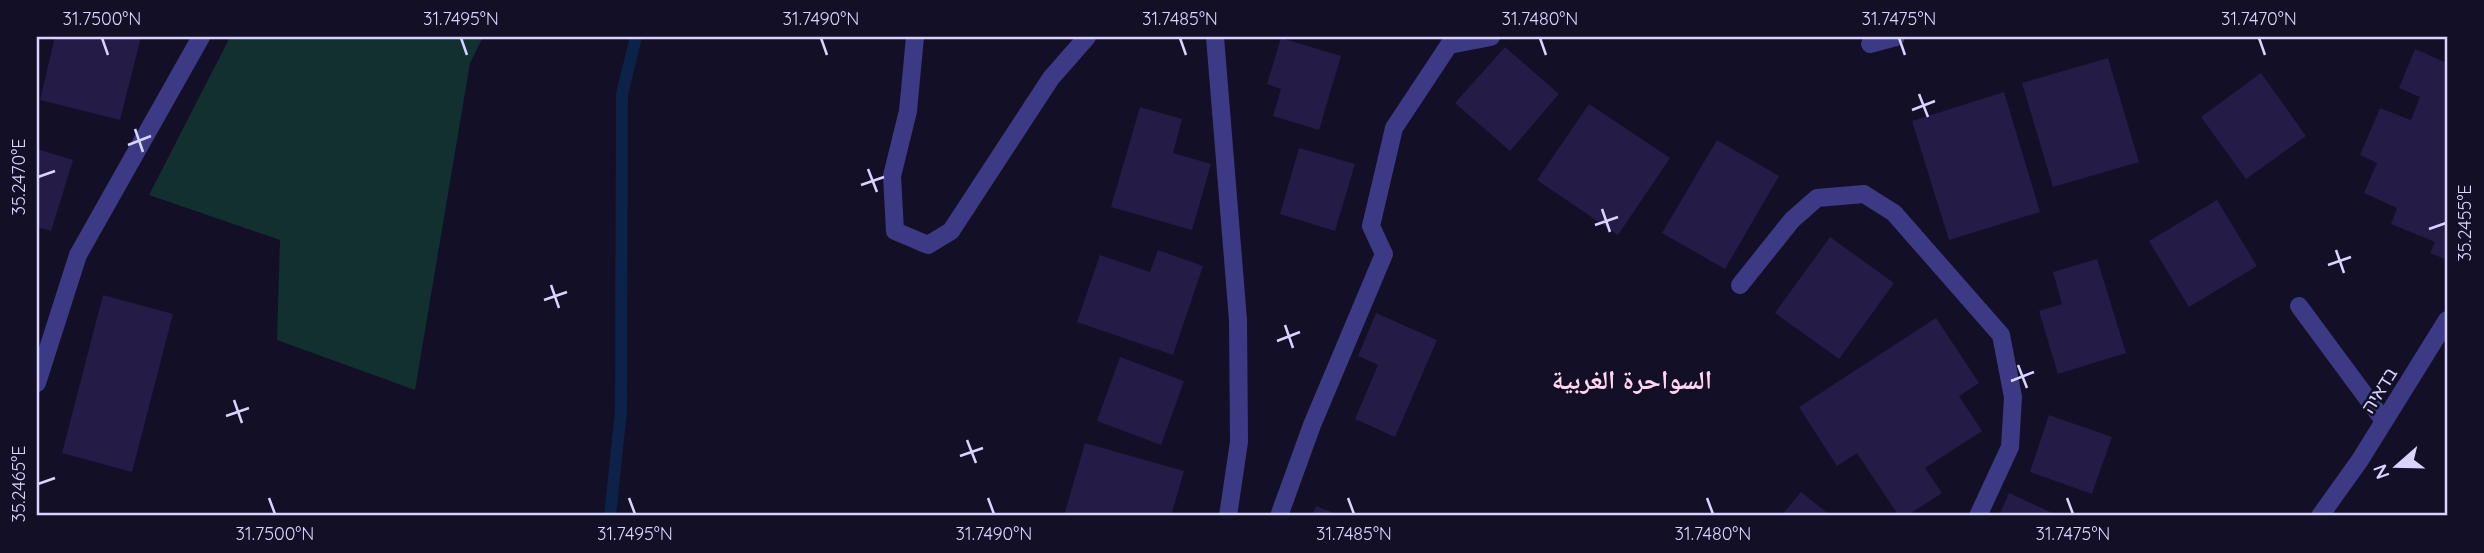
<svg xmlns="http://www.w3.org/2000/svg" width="2484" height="553" viewBox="0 0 2484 553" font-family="Quicksand,'Noto Naskh Arabic','Noto Sans Hebrew',sans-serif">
<rect width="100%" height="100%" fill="#130f26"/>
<!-- green -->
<polygon fill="#12302f" points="230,37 483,37 470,63 415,390 277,340 280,240 149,195"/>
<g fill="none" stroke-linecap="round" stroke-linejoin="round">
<!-- stream -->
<polyline stroke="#0c2248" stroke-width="12" points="610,516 621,411 622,94 636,37"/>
</g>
<!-- building -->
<g fill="#241b47">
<polygon points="55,37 141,37 120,120 40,100"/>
<polygon points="1281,38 1341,56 1319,130 1273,116 1281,89 1267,84"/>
<polygon points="1505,47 1559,94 1510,151 1455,103"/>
<polygon points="2415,49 2447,63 2447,260 2430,253 2435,242 2391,224 2397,208 2364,193 2377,163 2360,155 2380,108 2411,120 2420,97 2399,88"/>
<polygon points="2108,58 2139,162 2053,187 2022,83"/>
<polygon points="2261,73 2306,136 2246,179 2201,117"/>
<polygon points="2004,92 2040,212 1949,240 1912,121"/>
<polygon points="1589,104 1670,158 1618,235 1537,180"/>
<polygon points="1140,107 1182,119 1173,153 1211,164 1192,230 1111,207"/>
<polygon points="1717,140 1779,176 1725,269 1662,233"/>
<polygon points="1299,148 1355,164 1335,231 1280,214"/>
<polygon points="37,149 73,160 51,231 37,227"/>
<polygon points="2217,200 2257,266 2189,307 2149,241"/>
<polygon points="1830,237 1894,283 1839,359 1775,313"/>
<polygon points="1158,250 1203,266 1173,355 1077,322 1100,255 1150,272"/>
<polygon points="2097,259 2126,353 2058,374 2039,311 2062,304 2053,272"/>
<polygon points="103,295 173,314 132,472 62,453"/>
<polygon points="1376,313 1437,340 1395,437 1355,419 1378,365 1358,356"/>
<polygon points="1936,318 1979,383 1959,396 1982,431 1925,468 1942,493 1906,516 1899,516 1857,453 1837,466 1799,407"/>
<polygon points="1120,357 1184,381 1161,445 1097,421"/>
<polygon points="2049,415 2112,437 2092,494 2030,472"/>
<polygon points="1085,443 1184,471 1171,516 1064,516"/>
<polygon points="1801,492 1831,516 1781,516"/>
<polygon points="2009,493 2059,516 1999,516"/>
<polygon points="1316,506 1342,516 1312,516"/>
</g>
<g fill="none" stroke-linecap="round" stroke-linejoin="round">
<!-- minor -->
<g stroke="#3d3a85" stroke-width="18">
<polyline points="915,37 908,111 892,176 895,231 928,245 951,231 1051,78 1087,37"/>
<polyline points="1215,37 1238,320 1239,442 1228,516"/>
<polyline points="1870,44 1896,37"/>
<polyline points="1740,285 1792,220 1817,198 1864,194 1894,213 2001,335 2013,397 2010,447 1978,516"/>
<polyline points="2299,306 2384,421"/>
<polyline points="37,383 78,255 201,37"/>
<polyline points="1279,516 1312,425 1384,254 1371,226 1394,128 1449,45 1491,37"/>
<polyline points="2320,516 2360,460 2447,320"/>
</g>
</g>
<!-- ticks -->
<path fill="none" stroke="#d9d4ff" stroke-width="2.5" d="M 102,38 L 108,55M 461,38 L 467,55M 821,38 L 827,55M 1180,38 L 1186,55M 1540,38 L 1546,55M 1899,38 L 1905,55M 2259,38 L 2265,55M 1919,94 L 1928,117M 1912,110 L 1935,101M 135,129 L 143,152M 128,145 L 151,136M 868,169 L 877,192M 38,177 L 55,171M 861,185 L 884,177M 1602,209 L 1610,232M 1595,225 L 1618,217M 2429,229 L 2446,223M 2336,250 L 2344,273M 2328,265 L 2351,257M 551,285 L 559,308M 544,300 L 567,292M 1285,325 L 1293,348M 1277,341 L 1300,332M 2018,365 L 2027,388M 2011,381 L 2034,372M 234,400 L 242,423M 226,416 L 249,408M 967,440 L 976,463M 960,456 L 983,448M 38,484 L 55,478M 269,498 L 275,514M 629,498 L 635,514M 988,498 L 994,514M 1348,498 L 1354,514M 1707,498 L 1713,514M 2067,498 L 2073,514"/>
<g text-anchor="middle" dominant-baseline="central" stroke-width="5" stroke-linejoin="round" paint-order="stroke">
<!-- street labels -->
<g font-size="19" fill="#d9d4ff" stroke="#130f26">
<text transform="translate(2379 390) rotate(-58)">בדאיה</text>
</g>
<!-- district labels -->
<g font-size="26" font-weight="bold" fill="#ffd6f0" stroke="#130f26">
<text x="1632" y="379">السواحرة الغربية</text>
</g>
</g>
<!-- border -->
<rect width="2484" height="553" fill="none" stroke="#130f26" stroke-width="77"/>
<!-- north arrow -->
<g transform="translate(2397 466) rotate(250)" stroke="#130f26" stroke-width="5" paint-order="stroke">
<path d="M0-5L12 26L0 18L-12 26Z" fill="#d9d4ff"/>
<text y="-10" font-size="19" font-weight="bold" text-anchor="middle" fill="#d9d4ff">N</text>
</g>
<rect x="38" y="38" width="2408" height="476" fill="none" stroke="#d9d4ff" stroke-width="2.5"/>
<g font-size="18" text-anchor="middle" fill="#d9d4ff">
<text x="102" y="25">31.7500°N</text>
<text x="461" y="25">31.7495°N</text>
<text x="821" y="25">31.7490°N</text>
<text x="1180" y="25">31.7485°N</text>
<text x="1540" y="25">31.7480°N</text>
<text x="1899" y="25">31.7475°N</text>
<text x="2259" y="25">31.7470°N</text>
<text transform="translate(19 177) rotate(-90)" y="6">35.2470°E</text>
<text transform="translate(2465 223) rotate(-90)" y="6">35.2455°E</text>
<text transform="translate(19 484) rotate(-90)" y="6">35.2465°E</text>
<text x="275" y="540">31.7500°N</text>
<text x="635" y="540">31.7495°N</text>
<text x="994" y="540">31.7490°N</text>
<text x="1354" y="540">31.7485°N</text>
<text x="1713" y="540">31.7480°N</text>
<text x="2073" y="540">31.7475°N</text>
</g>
</svg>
